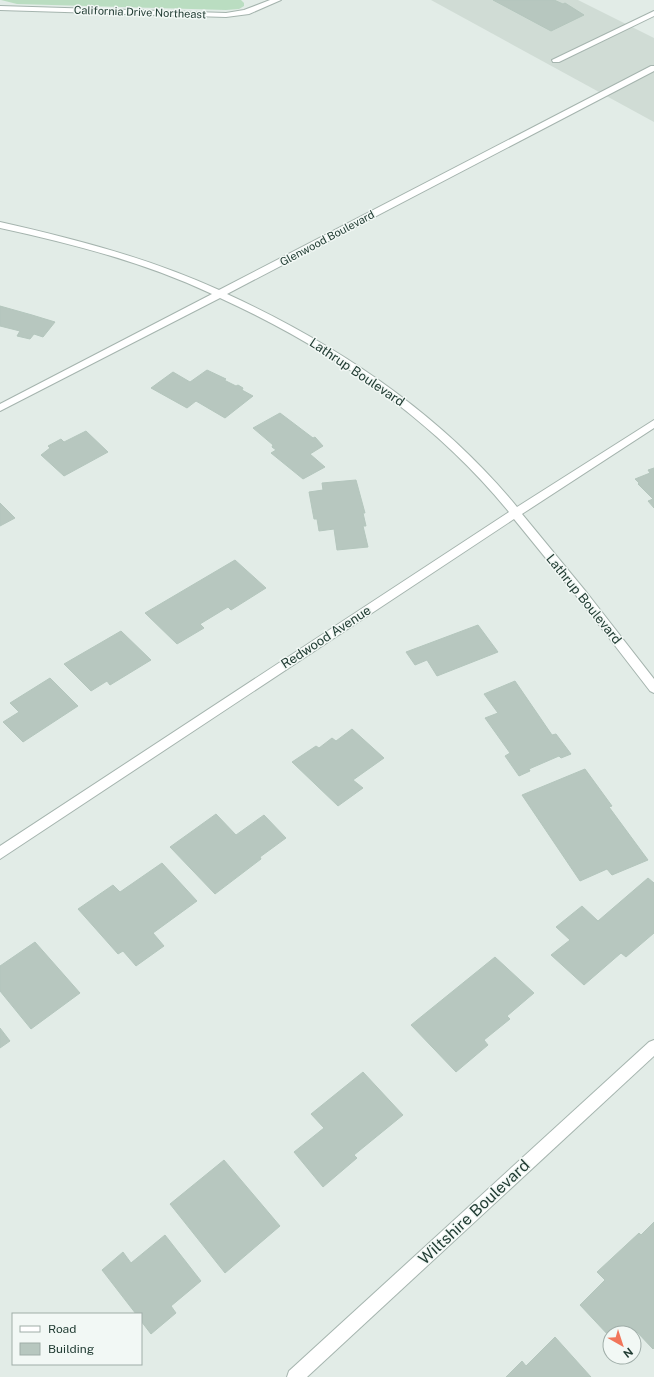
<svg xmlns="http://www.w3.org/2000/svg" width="654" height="1377" viewBox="0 0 654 1377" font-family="'Public Sans',sans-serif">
<rect width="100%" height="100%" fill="#e2ece7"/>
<!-- built -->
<polygon fill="#d0dcd5" points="431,0 578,0 654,38 654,122"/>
<!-- green -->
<polygon fill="#baddc1" points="1,0 241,0 244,3 244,6 239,9 226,10 17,4"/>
<!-- building -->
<g fill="#b7c7bf" stroke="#b4c6bd">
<polygon points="493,0 554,0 563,4 565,3 584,15 551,31"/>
<polygon points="0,306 32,315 55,322 43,337 34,334 30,339 17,336 20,331 0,326"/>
<polygon points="207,370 226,379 224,380 236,386 238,385 243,388 242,390 253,396 225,418 196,401 187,408 151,388 173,372 190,382"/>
<polygon points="280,413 313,438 315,437 323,446 310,454 325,467 303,479 271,453 276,450 272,447 273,445 253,428"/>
<polygon points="86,431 108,452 64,476 41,455 50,448 48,446 61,439 64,442"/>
<polygon points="654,468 654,508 648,501 653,499 638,484 639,483 635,479 650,473 648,470"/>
<polygon points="356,480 365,513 363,513 366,526 363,526 368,547 337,550 334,529 319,531 317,519 314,519 309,492 323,490 322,483"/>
<polygon points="0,503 15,518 0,526"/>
<polygon points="235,560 266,588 231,610 228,607 200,624 204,628 177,644 145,613"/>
<polygon points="478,625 498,652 437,676 427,660 415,665 406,652"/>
<polygon points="121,631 151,660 110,685 107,681 91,691 64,664"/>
<polygon points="50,678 78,706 23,742 3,722 19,712 10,703"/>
<polygon points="515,681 552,735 556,734 571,754 561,758 559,756 529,769 530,771 519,776 505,756 510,753 485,718 498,713 484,694"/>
<polygon points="352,729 384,758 353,780 363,788 338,806 292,762 316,746 319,748 332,738 336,741"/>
<polygon points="585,769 612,806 609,807 648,860 612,875 607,869 580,881 522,795"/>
<polygon points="216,814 236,835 264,815 286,838 260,857 261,859 215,894 170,847"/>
<polygon points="162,863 197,901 153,933 164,946 136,966 123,951 118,954 78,909 113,885 120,892"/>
<polygon points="648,878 654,883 654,933 626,957 621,953 584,985 551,955 570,940 556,927 582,906 598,921"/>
<polygon points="35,942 80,993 31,1029 0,991 0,966"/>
<polygon points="495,957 534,993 507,1016 510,1019 484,1040 488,1045 456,1072 411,1025"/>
<polygon points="0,1028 10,1041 0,1048"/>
<polygon points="363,1072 403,1115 354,1155 357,1158 323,1187 294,1152 324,1128 311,1114"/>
<polygon points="224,1160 280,1226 225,1273 170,1204"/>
<polygon points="654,1222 654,1348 653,1349 637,1332 634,1335 634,1333 610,1333 610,1337 580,1305 605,1280 597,1272 639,1233 641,1235"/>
<polygon points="165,1235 201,1281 171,1306 176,1313 151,1334 141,1321 141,1314 136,1314 102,1270 123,1252 131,1263"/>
<polygon points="555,1337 591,1377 506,1377 522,1361 526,1366"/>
</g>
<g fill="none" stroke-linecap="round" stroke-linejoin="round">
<!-- minor casing -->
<g stroke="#a5b4ae" stroke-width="2">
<g id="minor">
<polygon points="270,0 281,0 249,14 226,17 0,10 0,6 226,13 244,10"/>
<polygon points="654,11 654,16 559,62 553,62 552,60"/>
<path d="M 651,66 L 654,66 L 654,71 L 227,294 C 336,344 440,413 517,507 L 654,420 L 654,428 L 522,514 L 587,593 L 654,679 L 654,693 L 650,691 L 579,599 L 514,519 L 0,859 L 0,846 L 509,512 C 432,418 329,348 220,298 L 0,411 L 0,404 L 212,294 C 144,262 73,244 0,228 L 0,222 C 75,239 149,258 219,290 Z"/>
<polygon points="654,1040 654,1056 307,1377 287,1377 289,1371 649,1042"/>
</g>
</g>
<!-- minor -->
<use href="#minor" fill="#fff" fill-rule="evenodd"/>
</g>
<g text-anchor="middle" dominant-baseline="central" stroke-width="3" stroke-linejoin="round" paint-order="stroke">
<!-- far-street labels -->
<g font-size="11" fill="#223d34" stroke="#f2f8f5">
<text transform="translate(140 12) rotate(2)">California Drive Northeast</text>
<text transform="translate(327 238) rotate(-28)">Glenwood Boulevard</text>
</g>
<!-- street labels -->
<g font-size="13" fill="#223d34" stroke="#f2f8f5">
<text transform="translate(357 372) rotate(34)">Lathrup Boulevard</text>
<text transform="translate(584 599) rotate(51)">Lathrup Boulevard</text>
<text transform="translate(326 637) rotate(-33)">Redwood Avenue</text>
</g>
<!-- near-street labels -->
<g font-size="16" fill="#223d34" stroke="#f2f8f5">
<text transform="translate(474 1212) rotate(-43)">Wiltshire Boulevard</text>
</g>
</g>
<!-- legend -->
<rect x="12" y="1313" width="130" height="52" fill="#f2f8f5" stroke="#9fada8"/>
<rect x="20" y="1326" width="20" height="6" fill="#ffffff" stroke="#9fada8"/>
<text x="48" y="1333" font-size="12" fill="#223d34">Road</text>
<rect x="20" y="1343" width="20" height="12" fill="#b7c7bf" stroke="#9fada8"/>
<text x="48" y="1353" font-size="12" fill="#223d34">Building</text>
<!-- north arrow -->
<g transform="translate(622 1345) rotate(141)"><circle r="19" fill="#f2f8f5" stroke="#9fada8"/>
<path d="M0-3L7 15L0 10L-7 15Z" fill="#f1755a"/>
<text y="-6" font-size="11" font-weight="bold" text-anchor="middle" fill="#223d34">N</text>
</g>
</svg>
